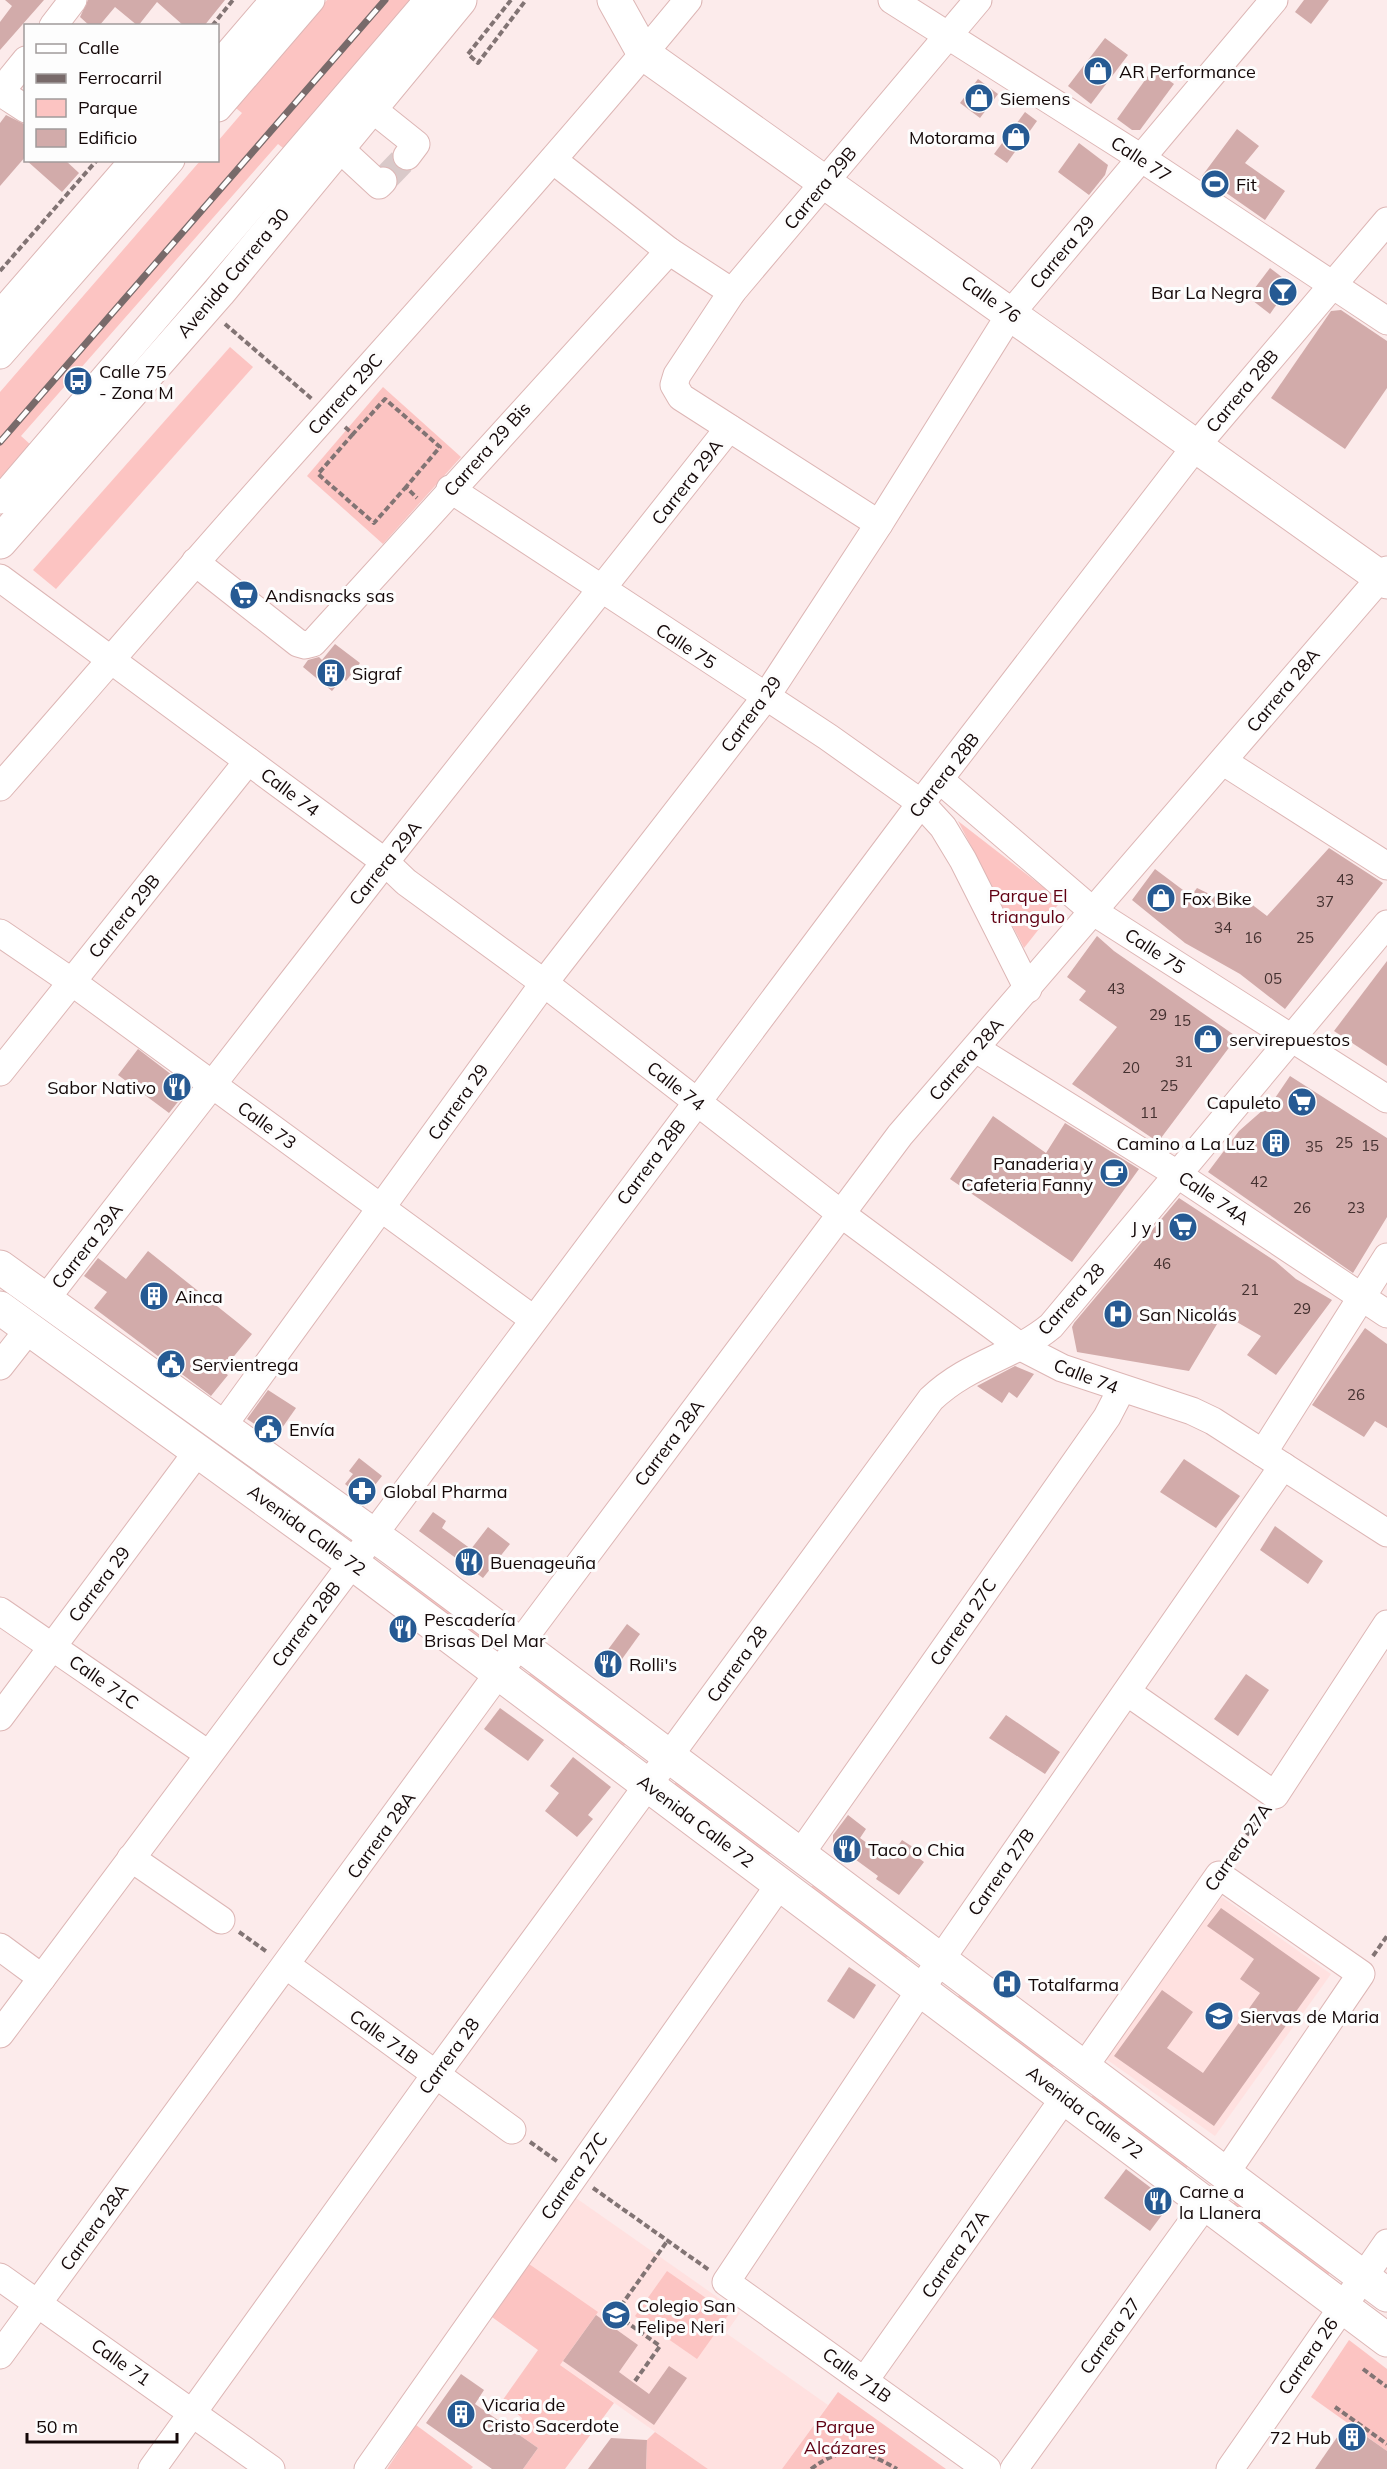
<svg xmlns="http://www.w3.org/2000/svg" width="1387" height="2469" viewBox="0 0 1387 2469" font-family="Mulish,sans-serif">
<rect width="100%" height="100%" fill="#fcebeb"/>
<!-- built -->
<g fill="#ffe1e0">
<polygon points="1222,1897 1331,1974 1215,2136 1106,2059"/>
<polygon points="576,2198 740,2313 726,2333 828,2405 782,2469 708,2469 492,2317"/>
</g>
<!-- green -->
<g fill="#fcc4c2">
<polygon points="327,0 417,0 288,152 278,144 21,436 31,445 0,480 0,392 200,161 218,160 218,141 242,113 232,105"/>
<polygon points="230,347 253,367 56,589 33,570"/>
<polygon points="383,387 461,457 383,544 307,476"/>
<polygon points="958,821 1061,901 1024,948"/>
<polygon points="397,1565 492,1635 483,1647 388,1577"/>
<polygon points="534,1668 630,1738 621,1750 526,1679"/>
<polygon points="680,1777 775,1847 766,1859 671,1788"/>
<polygon points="817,1880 912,1950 903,1962 808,1891"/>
<polygon points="963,1990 1058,2060 1050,2072 954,2002"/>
<polygon points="1096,2091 1191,2162 1183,2173 1087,2103"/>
<polygon points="1239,2197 1334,2267 1325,2279 1230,2208"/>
<polygon points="529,2264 598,2312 560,2365 614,2403 565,2469 523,2469 538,2448 518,2434 522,2418 502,2401 538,2350 492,2317"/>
<polygon points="667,2271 729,2314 697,2359 635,2316"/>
<polygon points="1349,2340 1387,2369 1387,2451 1311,2397"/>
<polygon points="838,2392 946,2469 782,2469"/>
<polygon points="416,2425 473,2467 471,2469 387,2469"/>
<polygon points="655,2432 708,2469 646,2469 647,2440"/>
</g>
<!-- building -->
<g fill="#d2abaa">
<polygon points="5,0 44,0 0,50 0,22 12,6"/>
<polygon points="88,0 225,0 204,26 184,26 157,2 138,26 115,7 99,26 90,26 80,17"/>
<polygon points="1304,0 1329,0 1311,24 1295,12"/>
<polygon points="1105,38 1128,55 1091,104 1068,86"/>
<polygon points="1153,69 1174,84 1140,130 1132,130 1117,119"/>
<polygon points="978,79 998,94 980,118 960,103"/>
<polygon points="1025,112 1037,121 1007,163 994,154"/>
<polygon points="6,115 26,125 26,156 0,186 0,123"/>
<polygon points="1237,129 1259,146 1245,163 1285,191 1265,220 1202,176"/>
<polygon points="1079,143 1108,165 1105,175 1089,195 1058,172"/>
<polygon points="392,156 397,168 408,171 398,183 394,170 383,166"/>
<polygon points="26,160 65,160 79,173 62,192"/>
<polygon points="1270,268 1287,281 1288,288 1270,314 1248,297"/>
<polygon points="1341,310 1387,341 1387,388 1345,449 1271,398 1331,311"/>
<polygon points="335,644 360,663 346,681 343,678 332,691 303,667 308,660 319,657 322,660"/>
<polygon points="1329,848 1383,883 1285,1009 1240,974 1185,943 1132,900 1155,869 1191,896 1197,888 1224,901 1233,890 1267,916"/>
<polygon points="1097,936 1114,951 1237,1037 1158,1142 1072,1084 1117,1027 1079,1000 1086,991 1067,977"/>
<polygon points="1387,961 1387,1066 1334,1031"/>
<polygon points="138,1049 189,1088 169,1113 118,1075"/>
<polygon points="1290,1076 1387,1138 1387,1217 1353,1273 1208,1172 1239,1131 1273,1101"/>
<polygon points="993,1116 1046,1153 1065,1123 1139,1169 1072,1262 950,1179"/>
<polygon points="1179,1198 1275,1261 1296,1279 1332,1300 1276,1375 1247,1355 1261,1336 1223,1314 1189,1371 1077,1352 1072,1327 1074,1323"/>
<polygon points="148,1251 252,1334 222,1371 228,1375 211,1396 94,1308 107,1292 84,1276 98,1258 126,1279"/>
<polygon points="1365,1328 1387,1344 1387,1428 1375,1421 1364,1437 1312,1405"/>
<polygon points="1015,1366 1034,1374 1017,1398 1009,1392 1002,1403 977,1386"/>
<polygon points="268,1390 296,1408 275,1438 247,1419"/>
<polygon points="359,1458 382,1476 364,1499 345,1484 353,1474 349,1471"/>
<polygon points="1184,1459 1240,1496 1216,1528 1160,1492"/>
<polygon points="433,1512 446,1521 442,1528 471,1549 488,1527 510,1544 483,1578 419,1531"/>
<polygon points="1275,1526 1323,1561 1308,1584 1260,1550"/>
<polygon points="627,1624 640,1634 612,1673 598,1663"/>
<polygon points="1246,1674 1269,1690 1238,1736 1214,1719"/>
<polygon points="500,1708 544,1740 528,1761 484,1729"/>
<polygon points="1006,1715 1060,1752 1045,1774 989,1738"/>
<polygon points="573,1757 611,1787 588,1815 593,1819 577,1837 545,1811 559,1793 550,1786"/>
<polygon points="848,1815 866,1829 860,1838 889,1859 902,1840 919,1851 916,1856 924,1862 899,1895 876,1879 878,1876 833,1843 833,1835"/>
<polygon points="1221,1908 1320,1978 1214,2126 1114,2056 1162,1990 1193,2012 1167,2048 1203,2073 1260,1993 1240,1979 1254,1959 1207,1926"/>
<polygon points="849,1967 876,1985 854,2019 827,2001"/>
<polygon points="1126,2169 1171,2203 1150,2231 1104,2198"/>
<polygon points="596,2315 638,2345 619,2372 649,2394 669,2366 687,2378 654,2425 563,2361"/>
<polygon points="461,2374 484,2390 475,2404 538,2448 523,2469 492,2469 426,2423"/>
<polygon points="1347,2423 1387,2451 1387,2469 1315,2469"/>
<polygon points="611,2438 647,2440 646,2469 588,2469"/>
</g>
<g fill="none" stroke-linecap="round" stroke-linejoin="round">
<!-- minor-tunnel -->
<polyline stroke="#d9c9c9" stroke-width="27" stroke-dasharray="27 14" stroke-linecap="butt" points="383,181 407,156"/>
<!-- minor casing -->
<g stroke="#ddb6b5" stroke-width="29">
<g id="minor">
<polyline points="892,0 1141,158 1387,321"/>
<polyline points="53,26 73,0"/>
<polyline points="0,92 26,60"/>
<polyline points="0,92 26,109"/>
<polyline points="218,108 311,0"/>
<polyline points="371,108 416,144 407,156"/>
<polyline points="338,147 379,185 383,181"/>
<polyline points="553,160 669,251 732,292"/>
<polyline points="0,355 171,160"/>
<polyline points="450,489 828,737 921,803 943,827 963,860 1028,989"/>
<polyline points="0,500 428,0"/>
<polyline points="879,524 681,397 674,385 677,375 732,292 978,0"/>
<polyline points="195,562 298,643 305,645 313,643 669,251"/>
<polyline points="0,578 385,862 406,882 544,983 840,1213 1021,1347 1062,1368 1192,1411 1213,1421 1387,1533"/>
<polyline points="1224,762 1387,866"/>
<polyline points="940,780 1094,912 1387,1099"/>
<path d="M 0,787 C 96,678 190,567 287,459 C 422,307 559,157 688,0"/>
<polyline points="0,933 72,982 533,1319"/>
<polyline points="976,1049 1177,1174 1387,1314"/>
<polyline points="0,1072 248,761"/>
<polyline points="45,1300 385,862 729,428"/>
<polyline points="0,1366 29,1329"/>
<polyline points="222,1427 544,983 765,698 879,524 1011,313 1274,0"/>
<polyline points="1263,1453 1387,1257"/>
<polyline points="0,1611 208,1754"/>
<polyline points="1127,1692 1275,1795 1387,1624"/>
<polyline points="0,1717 198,1451"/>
<polyline points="801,1853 1107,1417 1121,1390"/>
<polyline points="131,1858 221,1920"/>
<polyline points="0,1947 42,1978"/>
<polyline points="286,1965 512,2130"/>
<polyline points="0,2034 921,803 1196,446 1387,221"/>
<polyline points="1084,2067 1219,1875 1361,1974 1225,2174"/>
<polyline points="0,2277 271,2469"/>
<polyline points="0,2355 527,1634 900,1135 1387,570"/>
<polyline points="865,2380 1065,2097"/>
<path d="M 152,2469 L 436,2074 L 931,1399 C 970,1362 1012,1358 1051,1326 L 1387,924"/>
<polyline points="368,2469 780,1884"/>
<polyline points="987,2469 726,2282 941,1959 1283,1466"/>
<polyline points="1014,2469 1206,2203"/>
<polyline points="1230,2469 1387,2243"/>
</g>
</g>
<!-- major casing -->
<g stroke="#ddb6b5" stroke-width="35">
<g id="major">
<polyline points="614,0 644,54 1387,582"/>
<polyline points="0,1267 393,1549 1387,2295"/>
<polyline points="0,1308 352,1563 1387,2340"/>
</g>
</g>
<!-- highway casing -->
<g stroke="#ddb6b5" stroke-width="35">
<g id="highway">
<polyline points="218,70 278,0"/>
<polyline points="0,319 138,160"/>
<polyline points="0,542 219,292 460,0"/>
</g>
</g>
<!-- path -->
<g stroke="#827474" stroke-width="4" stroke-dasharray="6 3" stroke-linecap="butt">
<polyline points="511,0 468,54 478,63 526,0"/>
<polyline points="212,26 233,0"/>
<polyline points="0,271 97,160"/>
<polyline points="225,324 312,399"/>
<polyline points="345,427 353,434 385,399 440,447 406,487 417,498"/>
<polyline points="353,434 318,474 374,523 406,487"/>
<polyline points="1231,1857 1263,1812"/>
<polyline points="239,1932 267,1952"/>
<polyline points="1373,1956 1387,1936"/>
<polyline points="530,2142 558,2162"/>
<polyline points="593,2188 709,2270"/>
<polyline points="1363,2369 1387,2387"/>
<polyline points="635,2381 660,2346 615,2314 668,2240"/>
<polyline points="1335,2407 1387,2444"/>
<path d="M 811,2469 C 843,2445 863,2449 897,2469"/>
</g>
<!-- minor -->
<use href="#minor" stroke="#fff" stroke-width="27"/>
<!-- major -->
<use href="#major" stroke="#fff" stroke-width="33"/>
<!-- highway -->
<use href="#highway" stroke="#fff" stroke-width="33"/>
<!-- rail casing -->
<g stroke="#786a6a" stroke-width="7">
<polyline id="rail" points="0,442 385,0"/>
</g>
<!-- rail -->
<use href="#rail" stroke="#fdfdfd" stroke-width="4.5" stroke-dasharray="14" stroke-linecap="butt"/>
</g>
<!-- icons -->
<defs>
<g id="shop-disc" transform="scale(1.5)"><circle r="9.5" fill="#265a93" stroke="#fdfdfd"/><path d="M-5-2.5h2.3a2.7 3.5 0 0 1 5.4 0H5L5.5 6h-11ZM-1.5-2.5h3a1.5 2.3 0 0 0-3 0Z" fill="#fff"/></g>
<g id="stadium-disc" transform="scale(1.5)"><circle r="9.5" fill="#265a93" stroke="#fdfdfd"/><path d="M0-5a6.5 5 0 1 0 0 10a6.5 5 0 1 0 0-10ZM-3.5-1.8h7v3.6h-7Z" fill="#fff"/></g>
<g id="bar-disc" transform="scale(1.5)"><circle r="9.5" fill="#265a93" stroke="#fdfdfd"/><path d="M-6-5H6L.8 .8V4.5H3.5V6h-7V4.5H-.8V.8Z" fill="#fff"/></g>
<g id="bus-disc" transform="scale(1.5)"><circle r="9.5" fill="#265a93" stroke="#fdfdfd"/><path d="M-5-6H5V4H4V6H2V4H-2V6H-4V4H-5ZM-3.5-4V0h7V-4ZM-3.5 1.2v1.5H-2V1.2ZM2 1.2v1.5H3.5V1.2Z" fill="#fff"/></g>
<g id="supermarket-disc" transform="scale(1.5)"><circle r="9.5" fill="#265a93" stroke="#fdfdfd"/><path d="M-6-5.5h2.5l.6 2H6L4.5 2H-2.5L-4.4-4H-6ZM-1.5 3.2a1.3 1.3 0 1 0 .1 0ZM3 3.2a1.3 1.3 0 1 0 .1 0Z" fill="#fff"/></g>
<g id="building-disc" transform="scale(1.5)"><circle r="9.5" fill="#265a93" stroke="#fdfdfd"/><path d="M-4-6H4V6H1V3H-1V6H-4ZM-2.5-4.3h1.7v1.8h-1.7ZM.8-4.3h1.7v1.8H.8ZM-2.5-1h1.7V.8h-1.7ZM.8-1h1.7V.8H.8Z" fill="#fff"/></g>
<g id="restaurant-disc" transform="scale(1.5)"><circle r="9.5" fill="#265a93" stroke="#fdfdfd"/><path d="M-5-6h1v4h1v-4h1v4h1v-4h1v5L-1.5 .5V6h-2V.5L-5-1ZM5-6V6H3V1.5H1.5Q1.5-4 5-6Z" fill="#fff"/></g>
<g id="cafe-disc" transform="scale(1.5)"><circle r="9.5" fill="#265a93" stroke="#fdfdfd"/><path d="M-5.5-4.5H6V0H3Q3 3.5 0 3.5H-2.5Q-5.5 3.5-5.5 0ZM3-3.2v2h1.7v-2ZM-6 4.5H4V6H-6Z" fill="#fff"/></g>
<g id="hospital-disc" transform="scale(1.5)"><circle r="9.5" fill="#265a93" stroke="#fdfdfd"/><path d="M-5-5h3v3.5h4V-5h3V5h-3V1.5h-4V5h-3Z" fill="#fff"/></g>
<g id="civic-disc" transform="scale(1.5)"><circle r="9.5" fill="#265a93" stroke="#fdfdfd"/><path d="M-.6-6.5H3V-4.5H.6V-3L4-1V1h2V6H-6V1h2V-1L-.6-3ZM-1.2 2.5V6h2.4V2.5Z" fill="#fff"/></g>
<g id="pharmacy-disc" transform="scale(1.5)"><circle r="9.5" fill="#265a93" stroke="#fdfdfd"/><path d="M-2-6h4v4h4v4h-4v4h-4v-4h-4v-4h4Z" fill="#fff"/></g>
<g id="school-disc" transform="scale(1.5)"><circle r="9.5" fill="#265a93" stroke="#fdfdfd"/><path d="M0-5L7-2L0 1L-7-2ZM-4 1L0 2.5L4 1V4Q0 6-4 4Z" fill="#fff"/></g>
</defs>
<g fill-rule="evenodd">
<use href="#shop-disc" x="1098" y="71"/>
<use href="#shop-disc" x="979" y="98"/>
<use href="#shop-disc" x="1016" y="137"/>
<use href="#stadium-disc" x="1215" y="184"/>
<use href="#bar-disc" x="1283" y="292"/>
<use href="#bus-disc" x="78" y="381"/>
<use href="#supermarket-disc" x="244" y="595"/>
<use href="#building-disc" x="331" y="673"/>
<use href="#shop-disc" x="1161" y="898"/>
<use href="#shop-disc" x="1208" y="1039"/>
<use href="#restaurant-disc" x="177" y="1087"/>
<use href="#supermarket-disc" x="1302" y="1102"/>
<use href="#building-disc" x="1276" y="1143"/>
<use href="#cafe-disc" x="1114" y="1173"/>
<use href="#supermarket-disc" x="1183" y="1227"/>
<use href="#building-disc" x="154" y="1296"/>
<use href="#hospital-disc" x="1118" y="1314"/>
<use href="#civic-disc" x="171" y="1364"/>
<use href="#civic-disc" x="268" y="1429"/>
<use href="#pharmacy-disc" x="362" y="1491"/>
<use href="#restaurant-disc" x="469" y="1562"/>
<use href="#restaurant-disc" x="403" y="1629"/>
<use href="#restaurant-disc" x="608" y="1664"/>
<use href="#restaurant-disc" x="847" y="1849"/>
<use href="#hospital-disc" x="1007" y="1984"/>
<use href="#school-disc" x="1219" y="2016"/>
<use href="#restaurant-disc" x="1158" y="2201"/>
<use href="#school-disc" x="616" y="2315"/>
<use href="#building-disc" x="461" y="2414"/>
<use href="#building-disc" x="1352" y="2437"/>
</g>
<g text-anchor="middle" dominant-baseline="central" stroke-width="6" stroke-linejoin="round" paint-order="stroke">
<!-- number labels -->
<g font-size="15" fill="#443130">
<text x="1345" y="879">43</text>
<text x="1325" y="901">37</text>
<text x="1223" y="927">34</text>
<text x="1253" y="937">16</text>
<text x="1305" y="937">25</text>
<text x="1273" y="978">05</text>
<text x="1116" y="988">43</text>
<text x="1158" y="1014">29</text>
<text x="1182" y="1020">15</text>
<text x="1184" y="1061">31</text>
<text x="1131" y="1067">20</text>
<text x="1169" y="1085">25</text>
<text x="1149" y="1112">11</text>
<text x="1344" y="1142">25</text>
<text x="1370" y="1145">15</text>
<text x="1314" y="1146">35</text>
<text x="1259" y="1181">42</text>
<text x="1302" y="1207">26</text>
<text x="1356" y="1207">23</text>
<text x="1162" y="1263">46</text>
<text x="1250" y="1289">21</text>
<text x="1302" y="1308">29</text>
<text x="1356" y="1394">26</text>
</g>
<!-- poi labels -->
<g font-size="18" fill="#140808" stroke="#fdfdfd" text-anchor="start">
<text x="1119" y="71">AR Performance</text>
<text x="1000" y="98">Siemens</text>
<text x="995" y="137" text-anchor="end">Motorama</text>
<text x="1236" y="184">Fit</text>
<text x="1262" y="292" text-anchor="end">Bar La Negra</text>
<text x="99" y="371">Calle 75<tspan x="99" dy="21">- Zona M</tspan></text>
<text x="265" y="595">Andisnacks sas</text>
<text x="352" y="673">Sigraf</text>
<text x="1182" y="898">Fox Bike</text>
<text x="1229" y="1039">servirepuestos</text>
<text x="156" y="1087" text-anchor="end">Sabor Nativo</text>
<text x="1281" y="1102" text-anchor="end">Capuleto</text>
<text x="1255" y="1143" text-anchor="end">Camino a La Luz</text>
<text x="1093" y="1163" text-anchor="end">Panaderia y<tspan x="1093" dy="21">Cafeteria Fanny</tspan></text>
<text x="1162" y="1227" text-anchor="end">J y J</text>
<text x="175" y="1296">Ainca</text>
<text x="1139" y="1314">San Nicolás</text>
<text x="192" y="1364">Servientrega</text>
<text x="289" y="1429">Envía</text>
<text x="383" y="1491">Global Pharma</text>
<text x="490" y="1562">Buenageuña</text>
<text x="424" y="1619">Pescadería<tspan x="424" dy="21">Brisas Del Mar</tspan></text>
<text x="629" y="1664">Rolli's</text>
<text x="868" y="1849">Taco o Chia</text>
<text x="1028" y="1984">Totalfarma</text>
<text x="1240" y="2016">Siervas de Maria</text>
<text x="1179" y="2191">Carne a<tspan x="1179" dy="21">la Llanera</tspan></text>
<text x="637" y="2305">Colegio San<tspan x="637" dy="21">Felipe Neri</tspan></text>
<text x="482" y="2404">Vicaria de<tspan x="482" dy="21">Cristo Sacerdote</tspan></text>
<text x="1331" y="2437" text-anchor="end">72 Hub</text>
</g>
<!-- street labels -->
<g font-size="18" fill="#140808" stroke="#fdfdfd">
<text transform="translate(1141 159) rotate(33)">Calle 77</text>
<text transform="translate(820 188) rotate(-50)">Carrera 29B</text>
<text transform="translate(1062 252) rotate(-50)">Carrera 29</text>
<text transform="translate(233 273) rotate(-50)">Avenida Carrera 30</text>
<text transform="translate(991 299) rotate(35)">Calle 76</text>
<text transform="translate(1242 391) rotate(-50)">Carrera 28B</text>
<text transform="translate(345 394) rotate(-48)">Carrera 29C</text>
<text transform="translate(487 449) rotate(-48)">Carrera 29 Bis</text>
<text transform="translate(687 482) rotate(-52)">Carrera 29A</text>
<text transform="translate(686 646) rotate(33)">Calle 75</text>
<text transform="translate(1283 690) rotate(-50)">Carrera 28A</text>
<text transform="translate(751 714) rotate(-54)">Carrera 29</text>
<text transform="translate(944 775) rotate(-52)">Carrera 28B</text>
<text transform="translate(290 792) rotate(37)">Calle 74</text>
<text transform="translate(385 863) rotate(-51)">Carrera 29A</text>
<text transform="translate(124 916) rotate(-51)">Carrera 29B</text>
<text transform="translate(1155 951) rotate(33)">Calle 75</text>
<text transform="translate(966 1059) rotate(-49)">Carrera 28A</text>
<text transform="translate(676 1086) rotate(38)">Calle 74</text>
<text transform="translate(458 1102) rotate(-54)">Carrera 29</text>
<text transform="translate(267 1125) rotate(36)">Calle 73</text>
<text transform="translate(651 1162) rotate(-53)">Carrera 28B</text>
<text transform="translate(1214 1198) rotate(34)">Calle 74A</text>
<text transform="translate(87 1246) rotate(-52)">Carrera 29A</text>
<text transform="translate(1071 1299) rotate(-48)">Carrera 28</text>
<text transform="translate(1086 1376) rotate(21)">Calle 74</text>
<text transform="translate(669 1443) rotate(-53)">Carrera 28A</text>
<text transform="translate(307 1530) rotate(36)">Avenida Calle 72</text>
<text transform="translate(99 1584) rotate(-53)">Carrera 29</text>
<text transform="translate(963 1622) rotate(-55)">Carrera 27C</text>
<text transform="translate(306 1624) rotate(-53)">Carrera 28B</text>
<text transform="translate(737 1664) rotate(-54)">Carrera 28</text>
<text transform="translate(104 1682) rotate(35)">Calle 71C</text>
<text transform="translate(696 1821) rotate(37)">Avenida Calle 72</text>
<text transform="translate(381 1835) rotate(-54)">Carrera 28A</text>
<text transform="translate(1238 1847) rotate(-55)">Carrera 27A</text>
<text transform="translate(1001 1872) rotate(-55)">Carrera 27B</text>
<text transform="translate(384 2037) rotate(36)">Calle 71B</text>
<text transform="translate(449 2056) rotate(-54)">Carrera 28</text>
<text transform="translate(1085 2112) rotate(37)">Avenida Calle 72</text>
<text transform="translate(574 2176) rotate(-55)">Carrera 27C</text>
<text transform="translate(94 2227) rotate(-54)">Carrera 28A</text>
<text transform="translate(955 2254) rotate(-55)">Carrera 27A</text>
<text transform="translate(1110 2336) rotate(-54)">Carrera 27</text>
<text transform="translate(1308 2356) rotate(-55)">Carrera 26</text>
<text transform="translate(121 2362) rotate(35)">Calle 71</text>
<text transform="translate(857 2375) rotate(36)">Calle 71B</text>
</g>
<!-- park labels -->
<g font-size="18" fill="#610113" stroke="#fdfdfd">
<text x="1028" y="895">Parque El<tspan x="1028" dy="21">triangulo</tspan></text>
<text x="845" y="2426">Parque<tspan x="845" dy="21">Alcázares</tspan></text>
</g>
</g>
<!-- legend -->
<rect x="24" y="24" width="195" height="138" fill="#fdfdfd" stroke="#a09b9b" stroke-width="1.5"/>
<rect x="36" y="44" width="30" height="9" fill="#ffffff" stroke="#a09b9b" stroke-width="1.5"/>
<text x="78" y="54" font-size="18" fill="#140808">Calle</text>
<rect x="36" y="74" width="30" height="9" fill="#786a6a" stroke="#a09b9b" stroke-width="1.5"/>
<text x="78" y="84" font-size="18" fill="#140808">Ferrocarril</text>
<rect x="36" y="99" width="30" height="18" fill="#fcc4c2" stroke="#a09b9b" stroke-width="1.5"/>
<text x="78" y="114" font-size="18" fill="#140808">Parque</text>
<rect x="36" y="129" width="30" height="18" fill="#d2abaa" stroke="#a09b9b" stroke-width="1.5"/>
<text x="78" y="144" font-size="18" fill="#140808">Edificio</text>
<!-- scale -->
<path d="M27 2433v9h150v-9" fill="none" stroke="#140808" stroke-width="3"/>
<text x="36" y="2433" font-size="18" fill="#140808" stroke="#fdfdfd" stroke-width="4.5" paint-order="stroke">50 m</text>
</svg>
